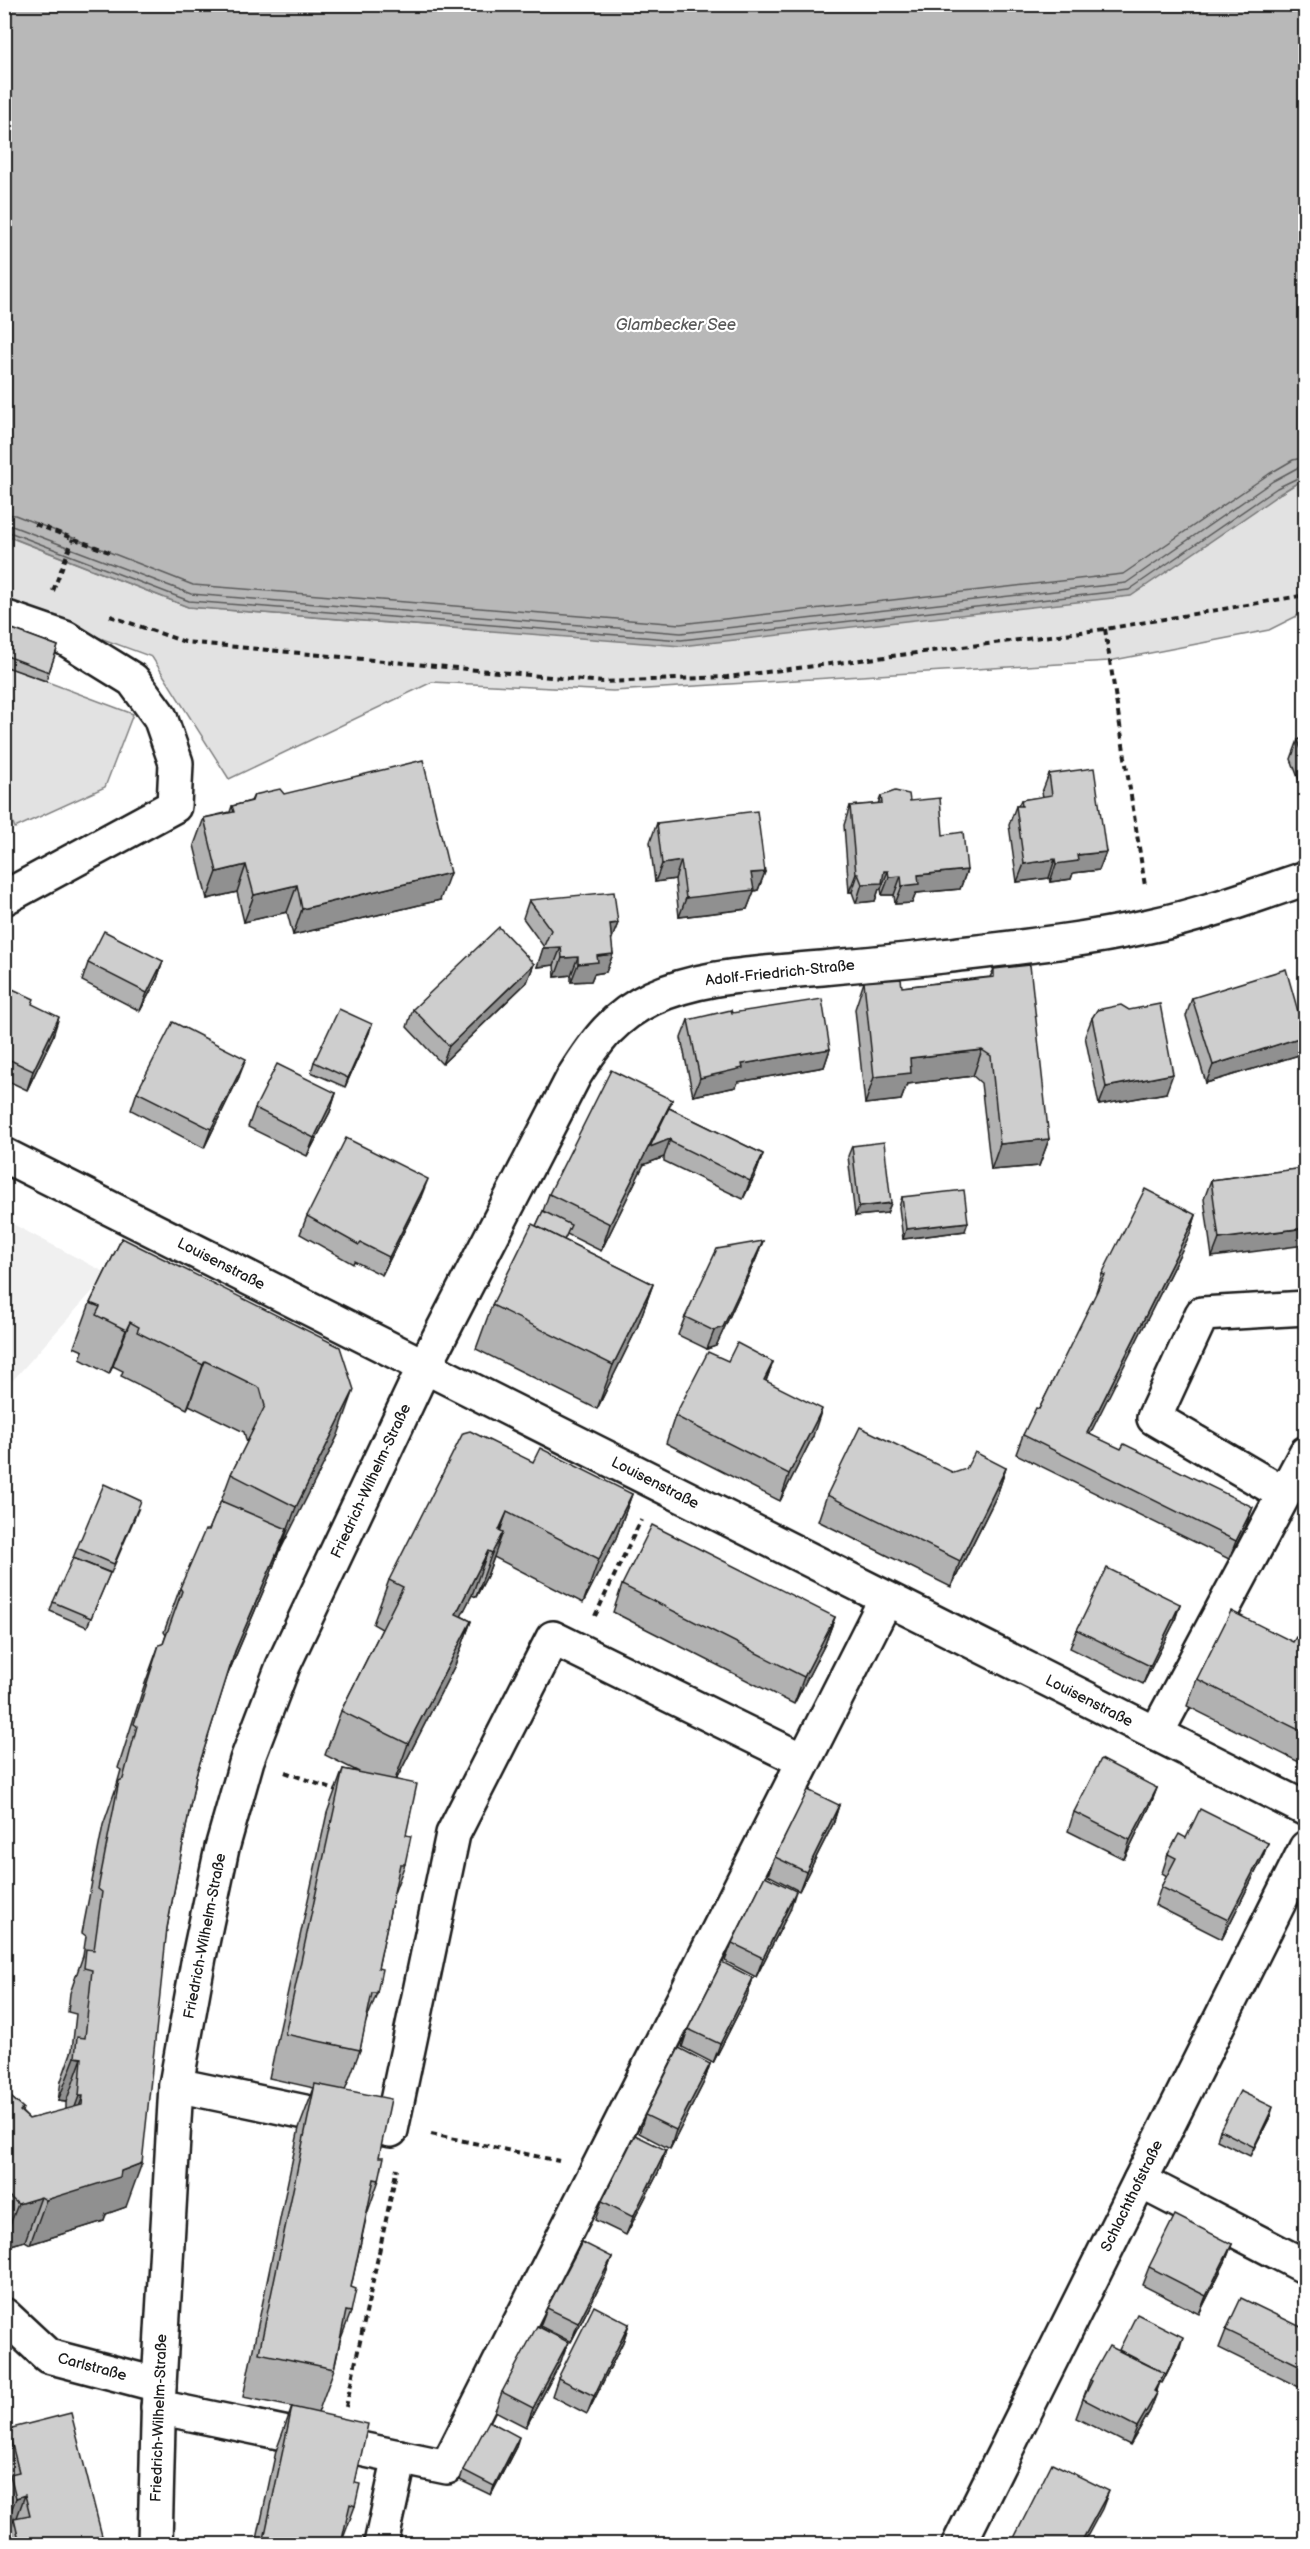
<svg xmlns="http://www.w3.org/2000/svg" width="1310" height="2549" viewBox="0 0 1310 2549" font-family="'Balsamiq Sans',sans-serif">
<rect width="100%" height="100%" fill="#fff"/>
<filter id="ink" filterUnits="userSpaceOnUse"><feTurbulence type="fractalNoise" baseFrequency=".0167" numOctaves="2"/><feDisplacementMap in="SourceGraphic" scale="12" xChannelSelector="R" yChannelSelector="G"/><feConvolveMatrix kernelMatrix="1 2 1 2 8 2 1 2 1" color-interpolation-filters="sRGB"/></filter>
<g filter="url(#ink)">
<!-- built -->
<polygon fill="#f0f0f0" points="5,1220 108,1274 5,1389"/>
<!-- green -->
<g fill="#e2e2e2" stroke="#7f7f7f" stroke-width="1.5">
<polygon points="1305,478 1305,612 1269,630 1109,661 613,691 432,682 229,779 152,657 5,603 4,535 188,607 488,631 1281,493"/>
<polygon points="5,666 133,714 105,787 15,828 5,803"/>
</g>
<!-- water -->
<polygon fill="#b8b8b8" stroke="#7a7a7a" stroke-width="1.5" points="4,5 1305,5 1305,478 1281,493 1131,596 681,646 188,607 5,535"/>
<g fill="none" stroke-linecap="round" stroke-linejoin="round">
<!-- shore -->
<g stroke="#5a5a5a" stroke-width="1.5">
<polyline points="4,514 15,515 193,585 680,624 1123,574 1269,474 1293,460 1306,457"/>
<polyline points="4,523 191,594 681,633 1126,583 1273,481 1297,468 1306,466"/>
<polyline points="4,530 189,601 681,640 1129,590 1277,488 1306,474"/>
</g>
<!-- minor casing -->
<g stroke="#1c1c1c" stroke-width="38">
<g id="minor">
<polyline points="4,617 65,638 133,680 160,717 176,763 174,806 4,898"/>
<polyline points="4,1155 1306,1809"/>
<polyline points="1284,1494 1154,1418 1202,1314 1306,1308"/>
<polyline points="1156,1734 1306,1453"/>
<polyline points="176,2085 391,2130 453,1834 553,1638 804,1761"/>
<polyline points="1140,2181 1306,2267"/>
<polyline points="4,2315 48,2356 159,2385"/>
<polyline points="158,2407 447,2467 886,1599"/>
<path d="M 155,2544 L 159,2385 L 176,2085 L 199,1957 L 222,1848 L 247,1760 L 283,1666 L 424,1367 L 574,1076 C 596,1041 614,1016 652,998 C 695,978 743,975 789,971 C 841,966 892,962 943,956 C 1012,948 1082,941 1149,926 C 1202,915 1254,896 1306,878"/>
<polyline points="381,2544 400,2457"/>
<polyline points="959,2544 1306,1848"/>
</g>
</g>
<!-- path -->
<g stroke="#1c1c1c" stroke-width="4" stroke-dasharray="6 4.5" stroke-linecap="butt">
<polyline points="35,524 109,552"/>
<polyline points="53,591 73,539"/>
<polyline points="110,616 185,642 603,682 727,677 1105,629 1306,595"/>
<polyline points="1105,629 1145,886"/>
<polyline points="595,1616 641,1520"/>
<polyline points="285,1772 340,1792"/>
<polyline points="431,2134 559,2161"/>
<polyline points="346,2407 397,2168"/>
</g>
<!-- minor -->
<use href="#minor" stroke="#fff" stroke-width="33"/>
</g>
<!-- wall -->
<g fill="#b1b1b1" stroke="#1c1c1c" stroke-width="1.5">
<polygon points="4,626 58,646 46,681 4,666"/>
<polygon points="1305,727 1305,796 1291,759 1298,740 1301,739"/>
<polygon points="1049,774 1106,852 1099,870 1073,873 1071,879 1050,882 1049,878 1017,882 1009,825 1016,806 1018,806 1021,800 1043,797 1042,792"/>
<polygon points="284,794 440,900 293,935 287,912 244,922 237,892 207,899 194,845 204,818 230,812 232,806 251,801 254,795"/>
<polygon points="881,796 910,801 943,835 967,870 960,889 916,893 912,903 895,904 894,895 882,895 881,889 879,889 875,901 856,903 852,892 849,892 844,825 850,806 878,804"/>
<polygon points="657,823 765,872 758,890 754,891 747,909 679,917 675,879 655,882 650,842"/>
<polygon points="529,900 618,923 611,940 613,954 606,972 594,974 591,981 571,982 571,975 555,977 554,965 537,967 544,947 523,918"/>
<polygon points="163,961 157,979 140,1011 82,981 88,963"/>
<polygon points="534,964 527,982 442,1064 407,1027 413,1009"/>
<polygon points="994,969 1049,1139 1039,1166 991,1170 981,1083 973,1076 907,1084 901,1100 865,1104 855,1009 864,982 902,987 990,977"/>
<polygon points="4,985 32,1005 53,1036 27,1090 4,1079"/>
<polygon points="1192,998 1299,1055 1206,1083 1186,1016"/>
<polygon points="732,1013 830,1049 824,1067 738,1082 736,1087 693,1096 681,1038 688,1020"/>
<polygon points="1092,1018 1166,1093 1099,1105 1085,1036"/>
<polygon points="369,1033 345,1087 311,1072 314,1062"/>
<polygon points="239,1077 204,1148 131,1110 137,1092"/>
<polygon points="336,1093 330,1112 307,1156 248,1127 255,1108"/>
<polygon points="672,1100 669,1108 763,1154 756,1173 743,1199 664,1161 664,1157 643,1165 644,1164 601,1251 567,1234 564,1240 653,1284 637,1328 597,1409 476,1349 492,1305 536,1226 543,1211 549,1194"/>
<polygon points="852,1146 891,1203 887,1213 855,1216 848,1156"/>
<polygon points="1305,1168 1212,1257 1204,1199 1211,1180"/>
<polygon points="421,1197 382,1275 354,1261 353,1264 300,1234 307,1216"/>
<polygon points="902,1197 965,1231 903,1239 899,1207"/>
<polygon points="1196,1215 1190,1234 1089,1434 1246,1526 1229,1559 1016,1454 1023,1435 1039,1409 1097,1293 1096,1292 1102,1274"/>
<polygon points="122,1238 338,1435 279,1551 271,1573 227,1676 196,1775 167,1928 126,2207 106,2214 104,2221 30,2244 25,2241 4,2247 4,2091 23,2108 22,2112 29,2119 66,2110 66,2102 58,2101 61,2081 72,2050 76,2014 68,2012 70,1993 83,1956 86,1936 82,1933 103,1825 116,1788 121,1770 118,1768 143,1689 159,1645 163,1644 166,1635 164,1632 180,1588 209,1530 221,1501 231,1474 247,1443 244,1432 189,1405 187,1409 121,1376 123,1371 113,1366 109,1374 80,1359 83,1351 74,1347 90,1303"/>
<polygon points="763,1241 756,1259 716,1346 707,1349 678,1335 685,1317"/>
<polygon points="728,1361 773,1362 766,1381 813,1436 780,1501 666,1443 675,1416"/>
<polygon points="533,1462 632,1494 616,1538 583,1603 494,1557 487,1576 476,1597 472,1595 461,1616 471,1621 455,1665 396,1780 406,1835 405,1864 393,1896 378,1968 377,1993 365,2024 360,2050 345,2090 379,2157 379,2180 367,2214 351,2287 351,2312 340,2341 334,2369 318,2413 355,2483 355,2506 341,2544 256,2544 276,2451 292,2407 243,2397 299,2128 314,2088 269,2078 327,1813 343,1769 359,1772 325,1755 341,1711 382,1629 373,1624 389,1580"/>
<polygon points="1006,1468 997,1495 951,1587 818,1521 827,1495 954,1473"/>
<polygon points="138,1510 111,1573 73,1558 77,1548"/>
<polygon points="110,1573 87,1627 50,1611 53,1602"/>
<polygon points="622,1585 835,1617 825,1644 794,1704 613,1612"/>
<polygon points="1180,1604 1174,1623 1143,1684 1070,1648 1077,1630"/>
<polygon points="1293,1642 1305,1642 1305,1765 1187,1706 1197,1679"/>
<polygon points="1157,1788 1150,1806 1124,1859 1068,1831 1074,1812"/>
<polygon points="839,1805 833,1824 799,1891 768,1875 775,1857"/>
<polygon points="1186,1838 1268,1843 1261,1861 1222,1939 1155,1905 1161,1887 1167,1876 1162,1873 1168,1854"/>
<polygon points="790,1910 756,1977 725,1961 732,1943"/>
<polygon points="753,1978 747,1996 713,2063 682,2047 688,2029"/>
<polygon points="710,2064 704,2082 670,2149 639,2133 645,2115"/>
<polygon points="1270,2117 1250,2156 1217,2140 1220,2130"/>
<polygon points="666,2150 660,2169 626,2235 595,2220 602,2201"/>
<polygon points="1232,2244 1225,2262 1199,2314 1142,2285 1149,2267"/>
<polygon points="612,2257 605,2276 571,2342 540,2326 547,2308"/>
<polygon points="629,2324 623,2342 587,2414 552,2396 558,2378"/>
<polygon points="1305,2329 1305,2390 1219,2348 1226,2330"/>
<polygon points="1180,2347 1162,2383 1160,2382 1150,2411 1130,2445 1076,2418 1090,2380 1119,2351"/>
<polygon points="561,2361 526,2427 495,2411 502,2392"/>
<polygon points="8,2429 99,2544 4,2544 6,2540 4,2541 4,2438"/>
<polygon points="516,2447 491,2495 460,2480 463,2470"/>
</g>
<!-- shaded-wall -->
<g fill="#909090" stroke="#1c1c1c" stroke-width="1.5">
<polygon points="10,807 7,816 4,817 4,809"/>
<polygon points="1106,852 1099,870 1073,873 1071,879 1050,882 1056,864 1077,855"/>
<polygon points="1055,859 1049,878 1017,882 1024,864"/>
<polygon points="681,861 675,879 655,882 662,864"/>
<polygon points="246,865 237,892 207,899 217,872"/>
<polygon points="967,870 960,889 916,893 912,903 895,904 902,886 918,875"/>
<polygon points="884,871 888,871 881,889 879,889 875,901 856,903 862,884"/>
<polygon points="765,872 758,890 754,891 747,909 679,917 686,898 751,873"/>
<polygon points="450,873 440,900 293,935 302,909"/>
<polygon points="856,874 858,874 852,892 849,892"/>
<polygon points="901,876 894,895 882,895 889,877"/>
<polygon points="297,885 287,912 244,922 254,895"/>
<polygon points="618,923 611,941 610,924"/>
<polygon points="561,947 554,965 537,967 543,948"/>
<polygon points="613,954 606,972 594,974 591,981 571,982 578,964 597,956"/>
<polygon points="578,957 571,975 555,977 562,958"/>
<polygon points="163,961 157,979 140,1011 147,993"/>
<polygon points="534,964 527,982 442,1064 449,1046"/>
<polygon points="59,1017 53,1036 27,1090 33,1071"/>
<polygon points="372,1024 369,1033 345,1087 348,1078"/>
<polygon points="1305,1036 1299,1055 1206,1083 1213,1065"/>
<polygon points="830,1049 824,1067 738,1082 736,1087 693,1096 700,1078 742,1064"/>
<polygon points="982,1050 973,1076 907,1084 901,1100 865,1104 874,1077 910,1058"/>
<polygon points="246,1059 239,1077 204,1148 211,1129"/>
<polygon points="1173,1074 1166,1093 1099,1105 1106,1087"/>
<polygon points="336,1093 330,1112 307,1156 314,1138"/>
<polygon points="672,1100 662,1127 670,1139 664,1157 643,1165 644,1164 601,1251 610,1224"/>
<polygon points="1049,1139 1039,1166 991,1170 1000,1144"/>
<polygon points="763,1154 756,1173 743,1199 750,1181"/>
<polygon points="428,1179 421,1197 382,1275 389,1257"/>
<polygon points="891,1203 887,1213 855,1216 859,1207"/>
<polygon points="1196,1215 1190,1234 1081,1452 1087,1433"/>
<polygon points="968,1222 965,1231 903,1239 906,1229"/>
<polygon points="1305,1228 1305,1245 1212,1257 1219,1239"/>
<polygon points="763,1241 756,1259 716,1346 707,1349 714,1331"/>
<polygon points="653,1284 637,1328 597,1409 613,1365"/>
<polygon points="130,1322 113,1366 109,1374 126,1330"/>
<polygon points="205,1361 189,1405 187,1409 203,1365"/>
<polygon points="773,1362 763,1389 764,1380"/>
<polygon points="354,1390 338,1435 280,1551 296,1507"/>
<polygon points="822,1409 813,1436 780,1501 789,1474"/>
<polygon points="1006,1468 997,1495 951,1587 960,1561"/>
<polygon points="632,1494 616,1538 583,1603 599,1559"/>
<polygon points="1253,1507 1246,1526 1229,1559 1236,1541"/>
<polygon points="507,1512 493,1551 503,1532 487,1576 476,1597 492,1553 499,1530"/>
<polygon points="287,1529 271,1573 219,1695 235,1651"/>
<polygon points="488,1551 472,1595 440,1658 456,1614"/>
<polygon points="1180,1604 1174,1623 1143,1684 1150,1666"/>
<polygon points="835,1617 825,1644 794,1704 804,1677"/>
<polygon points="471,1621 455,1665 392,1788 408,1744"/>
<polygon points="1157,1788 1150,1806 1124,1859 1130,1840"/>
<polygon points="839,1805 833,1824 799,1891 806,1872"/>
<polygon points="1268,1843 1261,1861 1222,1939 1228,1920"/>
<polygon points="796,1891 790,1910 756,1977 763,1958"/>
<polygon points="753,1978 747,1996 713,2063 720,2044"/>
<polygon points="75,2057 82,2058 66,2102 58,2101"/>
<polygon points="710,2064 704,2082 670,2149 676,2130"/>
<polygon points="79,2096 83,2096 67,2140 63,2140"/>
<polygon points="1273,2107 1270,2117 1250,2156 1254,2147"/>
<polygon points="666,2150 660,2169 626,2235 633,2217"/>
<polygon points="142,2163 126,2207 106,2214 104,2221 30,2244 46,2200"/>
<polygon points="41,2197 25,2241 4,2247 4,2240 18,2204"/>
<polygon points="1232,2244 1225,2262 1199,2314 1206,2296"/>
<polygon points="612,2257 605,2276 571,2342 578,2323"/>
<polygon points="629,2324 623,2342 587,2414 594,2396"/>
<polygon points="1183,2337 1180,2347 1162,2383 1166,2374"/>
<polygon points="568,2342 561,2361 526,2427 533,2408"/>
<polygon points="1164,2373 1153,2398 1157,2393 1150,2411 1130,2445 1137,2427"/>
<polygon points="519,2437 516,2447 491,2495 494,2486"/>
<polygon points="1109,2491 1102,2509 1083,2544 1080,2544"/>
<polygon points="25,2495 15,2523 14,2518 6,2540 4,2541 4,2529 16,2498"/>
<polygon points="102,2536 99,2544 69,2544"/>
<polygon points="36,2540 34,2544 20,2544"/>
</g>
<!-- building -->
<g fill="#cecece" stroke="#1c1c1c" stroke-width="1.5">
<polygon points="4,626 58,646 49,672 4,655"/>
<polygon points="1305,737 1305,761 1298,740"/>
<polygon points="423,760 450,873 302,909 297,885 254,895 246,865 217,872 204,818 234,812 232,806 252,801 254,795 280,789 284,794"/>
<polygon points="1094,768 1106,852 1077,855 1078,861 1056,864 1055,859 1024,864 1016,806 1022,806 1021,800 1052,795 1049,774"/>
<polygon points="895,791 909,794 910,801 940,798 943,835 963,832 967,870 918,875 919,884 902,886 901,876 889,877 888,871 884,871 882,883 862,884 858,874 856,874 850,806 882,803 881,796"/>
<polygon points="4,794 10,807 4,809"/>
<polygon points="757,811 765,872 751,873 754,890 686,898 681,861 662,864 657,823"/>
<polygon points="614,892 618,923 610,924 613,954 597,956 598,962 578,964 578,957 562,958 561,947 543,948 551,930 529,900"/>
<polygon points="499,927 534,964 449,1046 413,1009"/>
<polygon points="104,931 163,961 147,993 88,963"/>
<polygon points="1030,965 1049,1139 1000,1144 991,1056 982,1050 910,1058 911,1073 874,1077 864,982 901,979 902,987 994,977 994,969"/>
<polygon points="1286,969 1305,1036 1213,1065 1192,998"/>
<polygon points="4,985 34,999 32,1004 59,1017 33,1071 4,1057"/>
<polygon points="822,999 830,1049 742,1064 743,1068 700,1078 688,1020 731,1010 732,1013"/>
<polygon points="1160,1004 1173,1074 1106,1087 1092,1018 1097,1010 1121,1005 1129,1010"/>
<polygon points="339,1009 372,1024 348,1078 314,1062"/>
<polygon points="173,1022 246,1059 211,1129 137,1092"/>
<polygon points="277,1064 336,1093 314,1138 255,1108"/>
<polygon points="611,1070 672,1100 610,1224 549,1194"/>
<polygon points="669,1108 763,1154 750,1181 671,1142 670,1139 650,1147"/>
<polygon points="346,1138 428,1179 389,1257 361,1243 359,1245 307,1216"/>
<polygon points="884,1142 891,1203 859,1207 852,1146"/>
<polygon points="1305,1168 1305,1228 1219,1239 1211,1180"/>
<polygon points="1145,1189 1196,1215 1087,1433 1121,1449 1124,1444 1253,1507 1236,1541 1023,1435 1036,1408 1039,1409 1105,1275 1102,1274"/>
<polygon points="964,1190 968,1222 906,1229 902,1197"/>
<polygon points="543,1211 571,1225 564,1240 536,1226"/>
<polygon points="532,1224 653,1284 613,1365 492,1305"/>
<polygon points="122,1238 340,1347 354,1390 296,1507 231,1474 265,1406 260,1388 205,1361 203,1365 137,1332 139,1327 130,1322 126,1330 96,1315 100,1307 90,1303"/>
<polygon points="763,1241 723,1327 714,1331 685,1317 717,1249"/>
<polygon points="737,1343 773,1362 764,1380 822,1409 789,1474 675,1416 708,1352 728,1361"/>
<polygon points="860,1427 954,1473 966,1469 975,1452 1006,1468 960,1561 827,1495"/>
<polygon points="470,1431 533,1462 540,1448 632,1494 599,1559 507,1512 499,1530 503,1532 492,1553 488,1551 456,1614 471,1621 408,1744 341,1711 403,1587 389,1580 463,1433"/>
<polygon points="104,1484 141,1501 114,1564 77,1548"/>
<polygon points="221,1501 287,1529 235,1651 196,1775 167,1928 142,2163 121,2171 120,2177 46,2200 41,2197 18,2204 4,2192 4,2091 23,2108 20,2111 29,2119 82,2105 83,2096 79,2096 82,2058 75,2057 77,2037 85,2038 92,1970 84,1968 86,1949 94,1950 102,1892 98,1889 119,1781 123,1779 137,1726 134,1724 159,1645 163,1644 182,1591 180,1588 205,1530 209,1530"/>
<polygon points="652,1525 835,1617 804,1677 622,1585"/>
<polygon points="73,1558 110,1573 91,1618 53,1602"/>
<polygon points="1107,1568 1180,1604 1150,1666 1077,1630"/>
<polygon points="1231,1611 1293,1642 1296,1637 1305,1642 1305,1733 1197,1679"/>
<polygon points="1101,1759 1157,1788 1130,1840 1074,1812"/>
<polygon points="343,1769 417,1784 406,1835 411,1836 405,1864 400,1864 378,1968 382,1969 377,1993 372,1993 360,2050 285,2034"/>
<polygon points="808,1790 839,1805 806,1872 775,1857"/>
<polygon points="1200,1809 1268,1843 1228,1920 1161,1887 1176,1858 1168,1854 1179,1834 1186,1838"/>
<polygon points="765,1876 796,1891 763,1958 732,1943"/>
<polygon points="722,1962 753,1978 720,2044 688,2029"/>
<polygon points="679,2048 710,2064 676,2130 645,2115"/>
<polygon points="315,2084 391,2099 379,2157 384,2157 379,2180 374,2179 351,2287 356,2289 351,2312 346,2311 334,2369 259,2353"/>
<polygon points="1240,2091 1273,2107 1254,2147 1220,2130"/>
<polygon points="635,2135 666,2150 633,2217 602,2201"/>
<polygon points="1175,2215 1232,2244 1206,2296 1149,2267"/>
<polygon points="582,2242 612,2257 578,2323 547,2308"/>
<polygon points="1241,2298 1305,2329 1305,2368 1226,2330"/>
<polygon points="594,2306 629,2324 594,2396 558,2378"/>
<polygon points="1137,2314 1183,2337 1166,2374 1119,2350"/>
<polygon points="537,2326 568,2342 533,2408 502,2392"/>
<polygon points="1109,2346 1164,2373 1154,2391 1157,2393 1137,2427 1083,2399 1092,2381 1090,2380"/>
<polygon points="292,2407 368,2424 355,2483 360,2484 355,2506 350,2504 341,2544 263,2544"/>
<polygon points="71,2413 102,2536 69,2544 37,2544 36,2540 20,2544 14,2518 30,2515 25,2495 16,2498 10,2474 19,2472 8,2429"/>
<polygon points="489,2421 519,2437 494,2486 463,2470"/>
<polygon points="1052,2463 1109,2491 1080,2544 1011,2544"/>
</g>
</g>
<g text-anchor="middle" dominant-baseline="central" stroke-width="4.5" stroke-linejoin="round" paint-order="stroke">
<!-- street labels -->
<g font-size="15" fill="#1c1c1c" stroke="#fff">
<text transform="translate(780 973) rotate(-6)">Adolf-Friedrich-Straße</text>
<text transform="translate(221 1264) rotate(27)">Louisenstraße</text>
<text transform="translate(371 1481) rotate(-65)">Friedrich-Wilhelm-Straße</text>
<text transform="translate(655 1483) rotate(27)">Louisenstraße</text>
<text transform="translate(1089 1701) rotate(27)">Louisenstraße</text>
<text transform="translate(205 1936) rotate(-79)">Friedrich-Wilhelm-Straße</text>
<text transform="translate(1132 2196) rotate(-64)">Schlachthofstraße</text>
<text transform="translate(92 2367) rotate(15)">Carlstraße</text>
<text transform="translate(159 2418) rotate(-88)">Friedrich-Wilhelm-Straße</text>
</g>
<!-- water labels -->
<g font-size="16" font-style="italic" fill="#5a5a5a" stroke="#fff">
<text x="676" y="325">Glambecker See</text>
</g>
</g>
<!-- margin -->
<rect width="1310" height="2549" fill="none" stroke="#fff" stroke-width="24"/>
<rect x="12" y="12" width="1286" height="2525" fill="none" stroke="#1c1c1c" stroke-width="2" filter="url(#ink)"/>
</svg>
